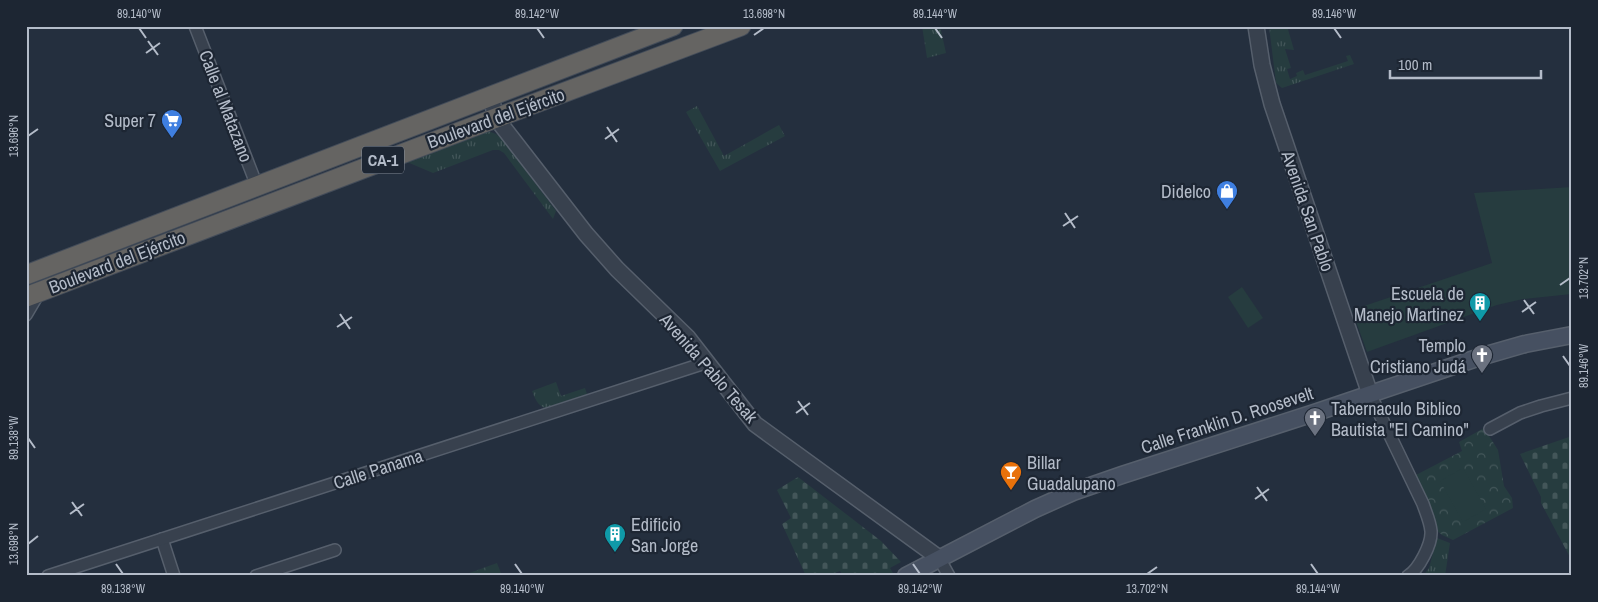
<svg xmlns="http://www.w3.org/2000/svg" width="1598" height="602" viewBox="0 0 1598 602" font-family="'Archivo Narrow',sans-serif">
<defs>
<pattern id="grass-tufts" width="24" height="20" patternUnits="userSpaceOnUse" patternTransform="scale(1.25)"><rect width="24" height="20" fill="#263c3f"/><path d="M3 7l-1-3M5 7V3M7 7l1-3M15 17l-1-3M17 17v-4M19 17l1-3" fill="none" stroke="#435659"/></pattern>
<pattern id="forest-crowns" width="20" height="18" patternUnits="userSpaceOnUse" patternTransform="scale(1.25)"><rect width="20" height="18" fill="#263c3f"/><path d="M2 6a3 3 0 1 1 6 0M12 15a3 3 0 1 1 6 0" fill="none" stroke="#435659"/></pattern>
<pattern id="cemetery-stones" width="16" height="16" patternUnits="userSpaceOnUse" patternTransform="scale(1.25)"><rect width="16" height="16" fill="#263c3f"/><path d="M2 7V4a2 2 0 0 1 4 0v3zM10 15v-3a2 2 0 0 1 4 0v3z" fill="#435659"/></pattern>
</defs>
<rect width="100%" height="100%" fill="#242f3e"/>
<!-- grass -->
<g fill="url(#grass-tufts)">
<polygon points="922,26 940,26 946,53 927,58"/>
<polygon points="1269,26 1287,26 1294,50 1285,49 1291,68 1287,69 1290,79 1297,76 1296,73 1303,70 1305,75 1348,61 1346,56 1350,55 1354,64 1282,88 1276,83"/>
<polygon points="697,106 724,156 779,125 785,136 720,171 686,112"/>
<polygon points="488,131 496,134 501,138 556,211 553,219 504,153 499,150 493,150 433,173 407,162"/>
<path d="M 556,382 L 561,396 L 585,388 L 587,394 L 545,408 C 537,405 535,398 532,391 Z"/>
<polygon points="1437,538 1450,543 1445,576 1423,576 1429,568"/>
</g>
<!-- forest -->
<g fill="url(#forest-crowns)">
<polygon points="1484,428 1498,450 1504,486 1512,498 1513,508 1453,540 1442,535 1436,530 1414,476 1462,451 1459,442"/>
<polygon points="497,563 502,576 461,576"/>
</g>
<!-- cemetery -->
<g fill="url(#cemetery-stones)">
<polygon points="1572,436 1572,561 1541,503 1541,497 1520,454"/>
<polygon points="798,477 881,541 901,562 890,568 893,573 887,576 843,576 840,571 827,576 806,576 782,524 791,518 777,490"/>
</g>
<!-- garden -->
<g fill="#263c3f">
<polygon points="1572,187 1572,294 1523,299 1497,305 1367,352 1352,310 1492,263 1474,193"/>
<polygon points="1242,287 1263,318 1248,328 1228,297"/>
<polygon points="1463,468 1486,509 1463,522 1440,481"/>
</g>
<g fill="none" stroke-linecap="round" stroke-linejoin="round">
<!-- minor casing -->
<g stroke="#565f6c" stroke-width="14">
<g id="minor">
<polyline points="195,26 257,186"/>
<polyline points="26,315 39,293"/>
<path d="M 1370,394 L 1423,504 C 1426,513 1430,521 1431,531 C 1432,544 1419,569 1408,576"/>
<polyline points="1490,429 1520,413 1541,406 1572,398"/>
<polyline points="162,539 174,576"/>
<polyline points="939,558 949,576"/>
<polyline points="48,576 708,362"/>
<polyline points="256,576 335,550"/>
</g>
</g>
<!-- tertiary casing -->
<g stroke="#565f6c" stroke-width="18">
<g id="tertiary">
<polyline points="1256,26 1262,65 1272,104 1370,394"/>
<polyline points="491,97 496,118 586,234 617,269 688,338 755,424 939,558"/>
</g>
</g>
<!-- secondary casing -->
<g stroke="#565f6c" stroke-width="19">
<polyline id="secondary" points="906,576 1035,509 1073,492 1122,475 1314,413 1483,356 1525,344 1572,335"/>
</g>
<!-- trunk casing -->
<g stroke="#434c59" stroke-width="21">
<g id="trunk">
<polyline points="26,275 673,26"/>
<polyline points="26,297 496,118 741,26"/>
</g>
</g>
<!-- minor -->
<use href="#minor" stroke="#38414e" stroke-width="11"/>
<!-- tertiary -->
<use href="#tertiary" stroke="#38414e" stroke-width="15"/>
<!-- secondary -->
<use href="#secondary" stroke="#465061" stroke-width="16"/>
<!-- trunk -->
<use href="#trunk" stroke="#656462" stroke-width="19"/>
</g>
<!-- ticks -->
<path fill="none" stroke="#b4bcc9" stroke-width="2" d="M 139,28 L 146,38M 537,28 L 544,38M 935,28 L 942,38M 1334,28 L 1341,38M 754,35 L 764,28M 148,41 L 158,55M 146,53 L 160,43M 607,127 L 617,142M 28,136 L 38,129M 605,139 L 619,129M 1065,213 L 1075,228M 1063,226 L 1078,216M 1560,285 L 1570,278M 1524,300 L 1534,314M 1522,312 L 1536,302M 340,314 L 350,329M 337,327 L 352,317M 1563,356 L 1570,366M 798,401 L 808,415M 796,413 L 810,403M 28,438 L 35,448M 1257,487 L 1267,501M 1255,499 L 1269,489M 72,502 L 82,516M 70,514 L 84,504M 28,544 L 38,536M 116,564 L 123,574M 515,564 L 522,574M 913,564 L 920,574M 1311,564 L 1318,574M 1147,574 L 1157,567"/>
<!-- icons -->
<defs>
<g id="supermarket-pin" transform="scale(1.125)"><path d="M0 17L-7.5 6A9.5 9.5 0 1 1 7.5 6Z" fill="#3f7fe0" stroke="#1d2633"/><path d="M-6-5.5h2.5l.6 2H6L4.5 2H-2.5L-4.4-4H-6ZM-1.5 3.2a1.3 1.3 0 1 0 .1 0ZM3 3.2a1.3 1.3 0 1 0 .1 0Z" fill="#fff"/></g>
<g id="shop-pin" transform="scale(1.125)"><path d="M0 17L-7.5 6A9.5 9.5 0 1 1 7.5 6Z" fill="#3f7fe0" stroke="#1d2633"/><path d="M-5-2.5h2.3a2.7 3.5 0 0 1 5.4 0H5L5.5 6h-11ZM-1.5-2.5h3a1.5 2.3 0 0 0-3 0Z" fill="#fff"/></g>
<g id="building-pin" transform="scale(1.125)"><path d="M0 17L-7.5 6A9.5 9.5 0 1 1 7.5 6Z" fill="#0f9aa8" stroke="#1d2633"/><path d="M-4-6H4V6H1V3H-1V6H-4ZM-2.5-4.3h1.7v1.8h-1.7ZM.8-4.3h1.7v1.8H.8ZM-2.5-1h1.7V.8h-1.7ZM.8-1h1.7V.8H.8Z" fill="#fff"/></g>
<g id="church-pin" transform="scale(1.125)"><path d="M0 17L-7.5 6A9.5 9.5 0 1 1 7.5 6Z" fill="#6b7280" stroke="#1d2633"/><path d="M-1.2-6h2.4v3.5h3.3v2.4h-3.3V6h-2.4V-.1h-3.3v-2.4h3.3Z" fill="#fff"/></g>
<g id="bar-pin" transform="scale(1.125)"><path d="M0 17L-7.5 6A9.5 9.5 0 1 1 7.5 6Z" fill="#e8710a" stroke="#1d2633"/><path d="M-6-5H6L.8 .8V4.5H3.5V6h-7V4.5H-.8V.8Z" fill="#fff"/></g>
</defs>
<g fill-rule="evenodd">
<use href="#supermarket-pin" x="172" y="120"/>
<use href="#shop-pin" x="1227" y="191"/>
<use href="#building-pin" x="1480" y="303"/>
<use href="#church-pin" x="1482" y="355"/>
<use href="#church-pin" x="1315" y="418"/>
<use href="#bar-pin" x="1011" y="472"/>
<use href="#building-pin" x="615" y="534"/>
</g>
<g text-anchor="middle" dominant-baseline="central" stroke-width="4.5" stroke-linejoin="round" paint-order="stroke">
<!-- shield labels -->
<rect fill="#1d2633" stroke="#878f9c" stroke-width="1" x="362" y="146.5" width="42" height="27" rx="4"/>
<g font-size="16" font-weight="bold" fill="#b4bcc9">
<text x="383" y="160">CA-1</text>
</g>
<!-- street labels -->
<g font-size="18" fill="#b4bcc9" stroke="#1d2633">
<text transform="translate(226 106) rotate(69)">Calle al Matazano</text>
<text transform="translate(496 118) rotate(-20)">Boulevard del Ejército</text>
<text transform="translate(1308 211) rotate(71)">Avenida San Pablo</text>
<text transform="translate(117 262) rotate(-21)">Boulevard del Ejército</text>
<text transform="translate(709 368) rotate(49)">Avenida Pablo Tesak</text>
<text transform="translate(1227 420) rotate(-18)">Calle Franklin D. Roosevelt</text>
<text transform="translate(378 469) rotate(-18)">Calle Panama</text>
</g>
<!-- poi labels -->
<g font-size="18" fill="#b4bcc9" stroke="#1d2633" text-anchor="end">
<text x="156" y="120">Super 7</text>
<text x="1211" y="191">Didelco</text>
<text x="1464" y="293">Escuela de<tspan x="1464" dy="21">Manejo Martinez</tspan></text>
<text x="1466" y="345">Templo<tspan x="1466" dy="21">Cristiano Judá</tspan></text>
<text x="1331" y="408" text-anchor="start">Tabernaculo Biblico<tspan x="1331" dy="21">Bautista "El Camino"</tspan></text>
<text x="1027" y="462" text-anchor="start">Billar<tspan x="1027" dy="21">Guadalupano</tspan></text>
<text x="631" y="524" text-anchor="start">Edificio<tspan x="631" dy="21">San Jorge</tspan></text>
</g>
</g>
<!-- border -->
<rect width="1598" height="602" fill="none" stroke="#1d2633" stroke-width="55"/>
<!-- scale -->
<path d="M1390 70v8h151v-8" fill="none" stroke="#b4bcc9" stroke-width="2.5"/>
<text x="1398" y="70" font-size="15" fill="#b4bcc9" stroke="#1d2633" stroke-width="4" paint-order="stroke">100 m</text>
<rect x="28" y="28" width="1542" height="546" fill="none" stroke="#b4bcc9" stroke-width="2"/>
<g font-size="12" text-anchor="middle" fill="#b4bcc9">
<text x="139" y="18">89.140°W</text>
<text x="537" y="18">89.142°W</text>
<text x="764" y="18">13.698°N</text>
<text x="935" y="18">89.144°W</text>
<text x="1334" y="18">89.146°W</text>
<text transform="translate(14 136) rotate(-90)" y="4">13.696°N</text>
<text transform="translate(1584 278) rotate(-90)" y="4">13.702°N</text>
<text transform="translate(1584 366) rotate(-90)" y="4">89.146°W</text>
<text transform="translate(14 438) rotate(-90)" y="4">89.138°W</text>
<text transform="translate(14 544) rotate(-90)" y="4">13.698°N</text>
<text x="123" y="593">89.138°W</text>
<text x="522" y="593">89.140°W</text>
<text x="920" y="593">89.142°W</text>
<text x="1147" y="593">13.702°N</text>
<text x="1318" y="593">89.144°W</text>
</g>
</svg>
